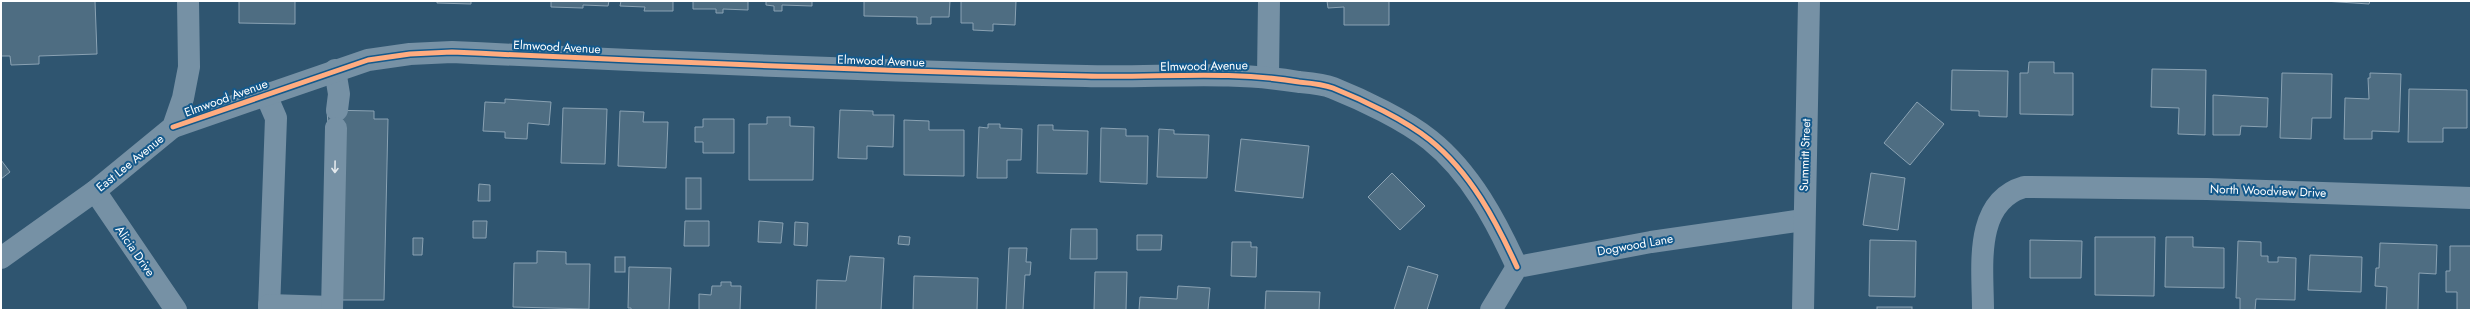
<svg xmlns="http://www.w3.org/2000/svg" width="2472" height="311" viewBox="0 0 2472 311" font-family="Jost,sans-serif">
<rect width="100%" height="100%" fill="#2f5570"/>
<!-- building -->
<g fill="#4e6d82" stroke="#8aa2b3">
<polygon points="1,1 95,1 97,54 39,56 39,64 11,65 10,56 1,56"/>
<polygon points="239,1 295,1 295,24 239,23"/>
<polygon points="437,1 471,1 471,4 437,3"/>
<polygon points="551,1 609,1 608,6 583,5 583,8 551,7"/>
<polygon points="621,1 673,1 673,11 644,11 645,7 620,6"/>
<polygon points="693,1 748,1 748,10 723,9 723,13 716,13 716,9 693,9"/>
<polygon points="766,1 812,1 812,6 782,5 782,11 774,11 774,6 766,5"/>
<polygon points="864,1 950,1 949,17 931,17 931,24 917,24 917,17 864,16"/>
<polygon points="961,1 1016,1 1015,25 993,24 993,31 973,30 973,23 961,23"/>
<polygon points="1327,1 1389,1 1389,25 1344,25 1344,7 1328,8"/>
<polygon points="2324,1 2370,1 2369,4"/>
<polygon points="2029,62 2054,62 2054,73 2073,73 2073,115 2020,114 2020,73 2028,73"/>
<polygon points="2152,69 2206,70 2205,135 2178,134 2179,108 2151,107"/>
<polygon points="1952,70 2008,71 2007,117 1979,116 1979,111 1951,110"/>
<polygon points="2282,73 2332,74 2331,118 2312,118 2311,139 2280,138"/>
<polygon points="2370,73 2401,74 2399,132 2372,131 2372,139 2344,139 2345,98 2369,99 2368,78 2370,78"/>
<polygon points="2409,89 2467,90 2467,128 2443,128 2443,142 2408,142"/>
<polygon points="2213,95 2268,98 2267,127 2241,126 2240,135 2213,135"/>
<polygon points="505,99 551,102 549,125 528,123 527,139 505,138 505,132 483,131 485,102 505,103"/>
<polygon points="1917,102 1944,124 1910,165 1884,143"/>
<polygon points="563,108 607,109 605,164 561,163"/>
<polygon points="327,110 374,111 374,119 388,119 384,300 339,300"/>
<polygon points="840,110 873,111 873,115 894,115 893,147 867,146 867,159 838,158"/>
<polygon points="620,111 644,112 643,122 668,122 666,168 618,166"/>
<polygon points="767,117 790,117 790,126 814,127 813,180 749,180 749,124 767,124"/>
<polygon points="703,119 734,119 734,153 703,153 703,142 695,142 695,127 703,127"/>
<polygon points="904,120 929,121 929,130 964,130 964,176 904,175"/>
<polygon points="988,124 1000,124 1000,128 1022,129 1021,160 1007,160 1007,178 977,178 979,127 988,128"/>
<polygon points="1038,125 1053,125 1053,130 1088,131 1087,174 1037,173"/>
<polygon points="1101,128 1126,129 1126,136 1148,136 1147,184 1100,182"/>
<polygon points="1159,129 1174,130 1174,134 1209,135 1207,178 1157,177"/>
<polygon points="1241,139 1309,146 1303,198 1235,191"/>
<polygon points="1,160 10,172 1,179"/>
<polygon points="1392,173 1425,206 1400,230 1368,197"/>
<polygon points="1871,173 1905,178 1898,230 1863,225"/>
<rect x="686" y="178" width="15" height="31"/>
<polygon points="479,184 490,185 490,201 478,201"/>
<polygon points="473,221 487,221 486,238 473,238"/>
<polygon points="685,221 709,221 709,246 684,246"/>
<polygon points="759,221 783,223 781,243 758,242"/>
<polygon points="795,222 808,223 807,246 794,245"/>
<polygon points="1071,229 1097,229 1097,259 1070,259"/>
<polygon points="1137,235 1162,235 1161,250 1137,250"/>
<polygon points="899,236 910,237 909,245 898,244"/>
<polygon points="2095,237 2155,237 2154,296 2095,295"/>
<polygon points="2166,237 2193,237 2193,247 2224,248 2224,288 2165,287"/>
<polygon points="413,238 423,238 422,255 413,255"/>
<polygon points="1870,240 1916,241 1915,297 1869,296"/>
<polygon points="2030,240 2082,241 2081,278 2030,278"/>
<polygon points="2238,241 2261,242 2261,256 2268,256 2268,262 2278,262 2278,257 2296,258 2295,300 2256,299 2255,310 2240,310 2240,298 2236,298"/>
<polygon points="1232,242 1251,242 1251,247 1257,247 1256,277 1231,276"/>
<polygon points="2380,243 2437,245 2436,274 2419,273 2418,310 2386,310 2387,287 2375,286 2376,268 2379,268"/>
<polygon points="2450,246 2471,246 2471,310 2457,310 2457,292 2446,292 2446,271 2450,271"/>
<polygon points="1009,248 1027,248 1026,262 1031,262 1030,275 1025,275 1023,310 1006,310"/>
<polygon points="537,251 566,252 566,264 590,264 589,309 513,307 514,263 537,263"/>
<polygon points="2310,255 2362,257 2361,292 2308,290"/>
<polygon points="850,256 884,258 881,310 816,310 817,280 846,281"/>
<rect x="615" y="257" width="10" height="15"/>
<polygon points="1408,266 1438,275 1427,310 1394,310"/>
<polygon points="629,267 671,268 669,310 631,310 631,308 628,308"/>
<polygon points="1095,272 1127,272 1126,310 1094,310"/>
<polygon points="914,276 978,278 977,310 913,310"/>
<polygon points="721,282 731,282 731,286 741,286 740,310 699,310 699,294 711,295 712,286 721,286"/>
<polygon points="1178,286 1210,288 1208,310 1139,310 1140,297 1177,299"/>
<polygon points="1266,291 1320,292 1319,310 1265,310"/>
<rect x="1877" y="307" width="35" height="3"/>
</g>
<g fill="none" stroke-linecap="round" stroke-linejoin="round">
<!-- minor -->
<g stroke="#7691a5" stroke-width="22">
<polyline points="335,70 339,94 337,110"/>
<polyline points="1268,76 1269,1"/>
<polyline points="266,95 276,118 269,310"/>
<path d="M 173,127 L 368,60 L 410,54 L 452,52 C 664,62 875,71 1086,76 C 1157,78 1229,70 1299,82 C 1310,83 1323,84 1333,88 C 1363,100 1405,120 1430,140 C 1471,173 1496,221 1517,267"/>
<polyline points="95,191 176,310"/>
<polyline points="1,258 95,191 173,127 183,98 189,67 188,1"/>
<polyline points="269,305 332,307"/>
<polyline points="332,310 336,128"/>
<polyline points="1491,310 1517,267 1651,242 1803,220"/>
<polyline points="1803,310 1809,1"/>
<path d="M 1983,310 C 1983,268 1973,202 2024,187 L 2207,189 L 2471,198"/>
</g>
<!-- cycleway casing -->
<g stroke="#14598b" stroke-width="8">
<path id="cycleway" d="M 173,127 L 368,60 L 410,54 L 452,52 C 664,62 875,71 1086,76 C 1157,78 1229,70 1299,82 C 1310,83 1323,84 1333,88 C 1363,100 1405,120 1430,140 C 1471,173 1496,221 1517,267"/>
</g>
<!-- cycleway -->
<use href="#cycleway" stroke="#ffac80" stroke-width="5"/>
</g>
<!-- one-way arrows -->
<defs><path id="oneway-shaft" d="M-6 0H5M1.5-3L5.5 0L1.5 3" fill="none" stroke-width="1.6" stroke-linecap="round" stroke-linejoin="round"/></defs>
<use stroke="#e4e9ed" href="#oneway-shaft" transform="translate(335 167) rotate(91)"/>
<g text-anchor="middle" dominant-baseline="central" stroke-width="4" stroke-linejoin="round" paint-order="stroke">
<!-- street labels -->
<g font-size="12" fill="#fff" stroke="#14598b">
<text transform="translate(557 47) rotate(3)">Elmwood Avenue</text>
<text transform="translate(881 61) rotate(2)">Elmwood Avenue</text>
<text transform="translate(1204 66) rotate(-1)">Elmwood Avenue</text>
<text transform="translate(226 98) rotate(-20)">Elmwood Avenue</text>
<text transform="translate(1805 155) rotate(-88)">Summitt Street</text>
<text transform="translate(130 163) rotate(-39)">East Lee Avenue</text>
<text transform="translate(2268 191) rotate(2)">North Woodview Drive</text>
<text transform="translate(1635 245) rotate(-10)">Dogwood Lane</text>
<text transform="translate(135 251) rotate(55)">Alicia Drive</text>
</g>
</g>
<!-- border -->
<rect width="2472" height="311" fill="none" stroke="#ffffff" stroke-width="4"/>
</svg>
